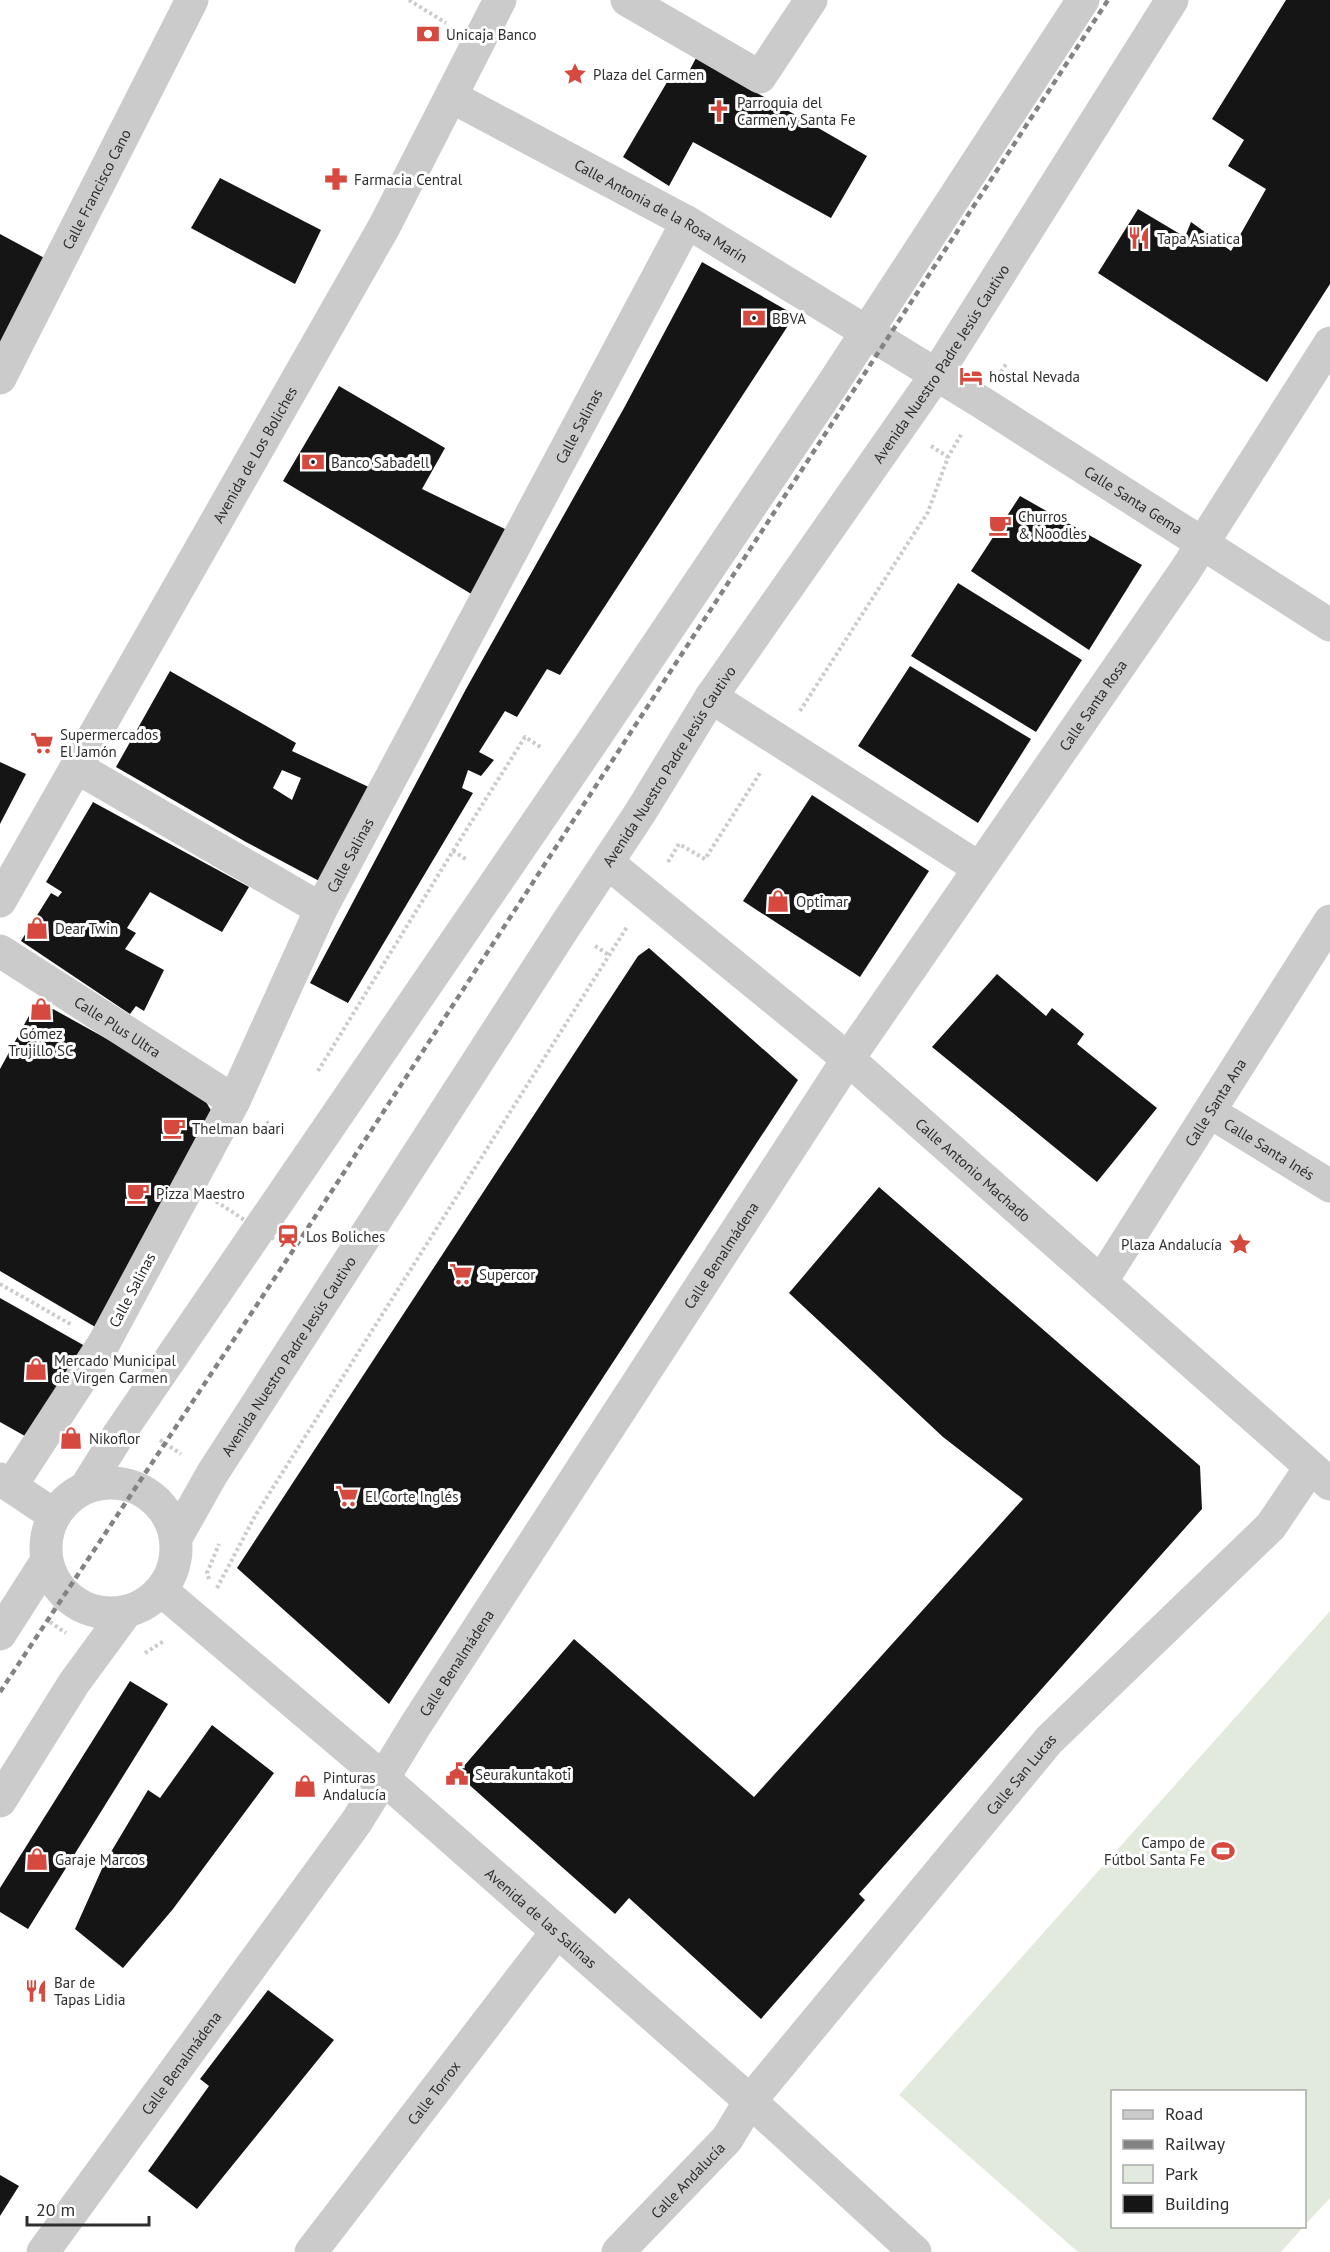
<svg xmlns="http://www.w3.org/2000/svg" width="1330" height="2252" viewBox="0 0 1330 2252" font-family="'PT Sans',sans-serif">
<rect width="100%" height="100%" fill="#fff"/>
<!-- green -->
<polygon fill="#e2eadd" points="1330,1611 1330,2198 1304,2226 1304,2092 1112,2092 1112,2226 1304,2226 1281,2252 1078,2252 899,2095"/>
<!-- building -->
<g fill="#151515" fill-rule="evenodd">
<polygon points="1286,0 1330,0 1330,284 1267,382 1098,273 1138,209 1185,237 1191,222 1231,251 1266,189 1228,166 1244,140 1212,119"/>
<polygon points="696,58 867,156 831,218 693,142 669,186 623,157 673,72 685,79"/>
<polygon points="220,178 321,230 295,284 191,228"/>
<polygon points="0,234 50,261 0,353"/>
<polygon points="702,262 795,315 560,675 547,669 517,717 505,711 479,752 494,760 481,776 468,770 462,788 473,793 348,1003 310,983 466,689 624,408"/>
<polygon points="339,386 445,448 422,489 507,530 473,595 283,481"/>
<polygon points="1020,496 1142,565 1089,650 971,571"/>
<polygon points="958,583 1082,660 1036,732 911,656"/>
<polygon points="910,666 1031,739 978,823 858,746"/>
<path d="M 170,671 L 296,743 L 292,751 L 373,789 L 323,883 L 246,842 L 116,767 ZM 282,770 L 301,778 L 292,800 L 273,788 Z"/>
<polygon points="0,762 26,774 0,824"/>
<polygon points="812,795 929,871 860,977 743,901"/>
<polygon points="93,802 249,887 222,932 150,892 127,928 136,933 125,949 164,970 144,1011 136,1006 130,1014 21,941 51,893 58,897 62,892 46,882"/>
<polygon points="649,948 798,1080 389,1704 237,1568 638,956"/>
<polygon points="997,974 1046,1016 1052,1008 1084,1034 1077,1044 1157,1108 1097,1182 932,1047"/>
<polygon points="53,1009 199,1090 212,1112 97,1328 0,1271 0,1069 30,1014"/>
<polygon points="879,1187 1200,1466 1202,1509 859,1894 865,1900 761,2019 629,1898 615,1914 457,1774 574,1639 754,1797 1023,1499 943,1437 789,1293"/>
<polygon points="0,1298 85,1346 32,1440 0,1422"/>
<polygon points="130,1681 168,1704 28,1929 0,1912 0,1888"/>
<polygon points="212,1725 274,1773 173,1909 123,1968 75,1929 105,1862 148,1790 160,1798"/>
<polygon points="268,1990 334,2040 197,2209 148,2171 209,2086 200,2079"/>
<polygon points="0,2175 19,2186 0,2216"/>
</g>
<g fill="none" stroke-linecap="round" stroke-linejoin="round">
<!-- path -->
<g stroke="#cbcbcb" stroke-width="4" stroke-dasharray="3 3" stroke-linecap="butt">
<polyline points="409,0 446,23"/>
<polyline points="1001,372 1006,364"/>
<polyline points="931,446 948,457"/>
<polyline points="800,711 928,512 948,457 962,433"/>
<polyline points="453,851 525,737 542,748"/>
<polyline points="668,862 679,844 705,859 760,773"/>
<polyline points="595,946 609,955"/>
<polyline points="318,1071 453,851 467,860"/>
<polyline points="266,1122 280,1131"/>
<polyline points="0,1284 72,1325"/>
<polyline points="160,1440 181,1454"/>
<polyline points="209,1579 207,1573 219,1544"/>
<polyline points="217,1588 255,1516 627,927"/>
<polyline points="50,1622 66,1633"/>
<polyline points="145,1653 164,1641"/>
</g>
<!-- pedestrian -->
<g stroke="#cbcbcb" stroke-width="33">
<polyline points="711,697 979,868"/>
<path id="s1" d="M 0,951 L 234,1101 L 104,1343 L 11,1486"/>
</g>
<!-- minor -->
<g stroke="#cbcbcb" stroke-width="33">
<polyline points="627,0 760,77 811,0"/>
<path id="s2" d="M 452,97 L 687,222 L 981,402 L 1330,625"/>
<path id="s3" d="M 0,378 L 192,0"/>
<polyline points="76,767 321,909"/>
<path id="s4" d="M 608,863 L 848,1059 L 1330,1484"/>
<path id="s5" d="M 0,901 L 384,227 L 500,0"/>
<path id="s6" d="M 234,1101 L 321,909 L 687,222"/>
<path id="s7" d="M 1210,1112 L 1330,1186"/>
<path id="s8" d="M 1101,1282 L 1330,921"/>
<polyline points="0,1479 54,1515"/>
<circle cx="111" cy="1548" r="65"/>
<polyline points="86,1487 119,1434 592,742 832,385 1083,0"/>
<path id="s9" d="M 176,1538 L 212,1474 L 565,926 L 640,813 L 711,697 L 936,375 L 1172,0"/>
<path id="s10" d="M 161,1590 L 384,1779 L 750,2101 L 915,2252"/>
<polyline points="0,1634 46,1562"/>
<polyline points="0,1801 74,1683 126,1612"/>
<path id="s11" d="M 43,2252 L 357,1821 L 415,1726 L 848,1059 L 1185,571 L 1330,343"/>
<path id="s12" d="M 311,2252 L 556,1933"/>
<path id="s13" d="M 618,2252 L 727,2139 L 750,2101 L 1049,1740 L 1271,1526 L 1310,1468"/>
</g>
<!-- rail -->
<polyline stroke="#838383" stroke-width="4.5" stroke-dasharray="6 4.5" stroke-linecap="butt" points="0,1692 296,1246 1108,0"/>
<!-- path-bridge -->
<polyline stroke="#cbcbcb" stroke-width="4" stroke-dasharray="3 3" stroke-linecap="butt" points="206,1195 274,1239"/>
</g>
<!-- icons -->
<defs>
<g id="bank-bare" transform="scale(1.8)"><path d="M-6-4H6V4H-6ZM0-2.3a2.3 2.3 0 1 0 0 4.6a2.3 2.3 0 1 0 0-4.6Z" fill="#d6493e" stroke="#fff" stroke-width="2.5" paint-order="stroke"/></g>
<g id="sight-bare" transform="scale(1.8)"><path d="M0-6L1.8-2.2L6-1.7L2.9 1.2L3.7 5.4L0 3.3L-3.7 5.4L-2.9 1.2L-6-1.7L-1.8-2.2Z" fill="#d6493e" stroke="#fff" stroke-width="2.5" paint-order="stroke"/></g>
<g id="church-bare" transform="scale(1.8)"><path d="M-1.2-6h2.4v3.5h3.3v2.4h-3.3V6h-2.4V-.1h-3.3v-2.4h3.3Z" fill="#d6493e" stroke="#fff" stroke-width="2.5" paint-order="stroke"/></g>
<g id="pharmacy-bare" transform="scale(1.8)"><path d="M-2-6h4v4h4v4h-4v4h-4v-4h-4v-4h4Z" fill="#d6493e" stroke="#fff" stroke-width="2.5" paint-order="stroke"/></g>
<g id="restaurant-bare" transform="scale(1.8)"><path d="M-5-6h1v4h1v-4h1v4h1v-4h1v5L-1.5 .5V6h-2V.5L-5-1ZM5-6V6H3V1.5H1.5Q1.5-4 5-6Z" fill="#d6493e" stroke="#fff" stroke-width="2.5" paint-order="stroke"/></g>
<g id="hotel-bare" transform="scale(1.8)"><path d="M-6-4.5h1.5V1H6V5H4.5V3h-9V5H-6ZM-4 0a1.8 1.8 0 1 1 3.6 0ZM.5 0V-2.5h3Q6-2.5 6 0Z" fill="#d6493e" stroke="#fff" stroke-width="2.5" paint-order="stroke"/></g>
<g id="cafe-bare" transform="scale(1.8)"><path d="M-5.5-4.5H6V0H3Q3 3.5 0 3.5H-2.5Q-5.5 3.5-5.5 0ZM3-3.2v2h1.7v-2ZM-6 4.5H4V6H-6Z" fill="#d6493e" stroke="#fff" stroke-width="2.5" paint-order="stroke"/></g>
<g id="supermarket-bare" transform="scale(1.8)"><path d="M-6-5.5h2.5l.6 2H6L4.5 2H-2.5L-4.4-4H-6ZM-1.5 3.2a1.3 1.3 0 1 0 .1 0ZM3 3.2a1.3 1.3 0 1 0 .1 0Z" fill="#d6493e" stroke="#fff" stroke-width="2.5" paint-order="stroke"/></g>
<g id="shop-bare" transform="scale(1.8)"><path d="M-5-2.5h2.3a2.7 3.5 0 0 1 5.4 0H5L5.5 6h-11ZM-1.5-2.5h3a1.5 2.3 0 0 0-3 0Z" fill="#d6493e" stroke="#fff" stroke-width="2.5" paint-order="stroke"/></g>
<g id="station-bare" transform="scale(1.8)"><path d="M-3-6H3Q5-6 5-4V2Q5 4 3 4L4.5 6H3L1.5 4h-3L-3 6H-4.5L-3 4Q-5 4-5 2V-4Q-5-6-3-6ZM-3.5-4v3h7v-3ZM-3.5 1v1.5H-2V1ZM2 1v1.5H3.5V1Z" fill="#d6493e" stroke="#fff" stroke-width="2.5" paint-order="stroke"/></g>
<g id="civic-bare" transform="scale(1.8)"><path d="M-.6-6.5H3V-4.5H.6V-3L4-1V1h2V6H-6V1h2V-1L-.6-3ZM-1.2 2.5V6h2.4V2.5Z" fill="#d6493e" stroke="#fff" stroke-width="2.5" paint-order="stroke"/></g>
<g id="stadium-bare" transform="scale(1.8)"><path d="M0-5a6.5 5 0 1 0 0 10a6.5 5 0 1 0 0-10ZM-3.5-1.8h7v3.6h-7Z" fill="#d6493e" stroke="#fff" stroke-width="2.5" paint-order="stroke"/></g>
</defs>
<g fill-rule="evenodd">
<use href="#bank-bare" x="428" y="34"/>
<use href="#sight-bare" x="575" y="74"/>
<use href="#church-bare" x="719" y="111"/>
<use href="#pharmacy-bare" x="336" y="179"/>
<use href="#restaurant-bare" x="1139" y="238"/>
<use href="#bank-bare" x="754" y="318"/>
<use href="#hotel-bare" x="971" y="376"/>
<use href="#bank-bare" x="313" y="462"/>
<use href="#cafe-bare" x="1000" y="525"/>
<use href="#supermarket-bare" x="42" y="743"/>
<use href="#shop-bare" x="778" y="901"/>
<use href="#shop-bare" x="37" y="928"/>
<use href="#shop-bare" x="41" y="1009"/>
<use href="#cafe-bare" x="174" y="1128"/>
<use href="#cafe-bare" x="138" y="1193"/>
<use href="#station-bare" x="288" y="1236"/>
<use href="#sight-bare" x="1240" y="1244"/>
<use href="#supermarket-bare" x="461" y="1274"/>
<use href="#shop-bare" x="36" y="1369"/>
<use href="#shop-bare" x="71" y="1438"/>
<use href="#supermarket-bare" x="347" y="1496"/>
<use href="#civic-bare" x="457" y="1774"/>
<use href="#shop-bare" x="305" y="1786"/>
<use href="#stadium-bare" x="1223" y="1851"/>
<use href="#shop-bare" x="37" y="1859"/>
<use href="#restaurant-bare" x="36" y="1991"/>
</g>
<g text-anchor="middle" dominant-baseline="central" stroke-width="6" stroke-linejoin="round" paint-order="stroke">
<!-- poi labels -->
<g font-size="15" fill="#2e2e2e" stroke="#fff" text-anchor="start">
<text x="446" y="34">Unicaja Banco</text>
<text x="593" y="74">Plaza del Carmen</text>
<text x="737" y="102">Parroquia del<tspan x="737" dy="17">Carmen y Santa Fe</tspan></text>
<text x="354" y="179">Farmacia Central</text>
<text x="1157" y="238">Tapa Asiatica</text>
<text x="772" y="318">BBVA</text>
<text x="989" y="376">hostal Nevada</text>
<text x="331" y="462">Banco Sabadell</text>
<text x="1018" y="516">Churros<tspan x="1018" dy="17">&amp; Noodles</tspan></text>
<text x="60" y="734">Supermercados<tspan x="60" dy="17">El Jamón</tspan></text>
<text x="796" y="901">Optimar</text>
<text x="55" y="928">Dear Twin</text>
<text x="41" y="1033" text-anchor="middle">Gómez<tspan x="41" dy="17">Trujillo SC</tspan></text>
<text x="192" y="1128">Thelman baari</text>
<text x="156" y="1193">Pizza Maestro</text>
<text x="306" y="1236">Los Boliches</text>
<text x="1222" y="1244" text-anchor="end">Plaza Andalucía</text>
<text x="479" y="1274">Supercor</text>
<text x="54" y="1360">Mercado Municipal<tspan x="54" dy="17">de Virgen Carmen</tspan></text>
<text x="89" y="1438">Nikoflor</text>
<text x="365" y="1496">El Corte Inglés</text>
<text x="475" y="1774">Seurakuntakoti</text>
<text x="323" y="1777">Pinturas<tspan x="323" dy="17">Andalucía</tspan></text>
<text x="1205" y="1842" text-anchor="end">Campo de<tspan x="1205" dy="17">Fútbol Santa Fe</tspan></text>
<text x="55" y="1859">Garaje Marcos</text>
<text x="54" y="1982">Bar de<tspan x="54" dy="17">Tapas Lidia</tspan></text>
</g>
<!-- street labels -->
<g font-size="15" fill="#2e2e2e" stroke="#fff">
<text stroke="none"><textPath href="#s3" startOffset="212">Calle Francisco Cano</textPath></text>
<text stroke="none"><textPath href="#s2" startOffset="238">Calle Antonia de la Rosa Marín</textPath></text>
<text stroke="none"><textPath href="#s9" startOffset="1402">Avenida Nuestro Padre Jesús Cautivo</textPath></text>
<text stroke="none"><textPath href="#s6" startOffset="758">Calle Salinas</textPath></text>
<text stroke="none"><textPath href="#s5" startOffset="514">Avenida de Los Boliches</textPath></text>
<text stroke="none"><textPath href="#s2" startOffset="792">Calle Santa Gema</textPath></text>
<text stroke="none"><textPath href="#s11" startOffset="1870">Calle Santa Rosa</textPath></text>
<text stroke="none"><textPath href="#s9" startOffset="916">Avenida Nuestro Padre Jesús Cautivo</textPath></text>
<text stroke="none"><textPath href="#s6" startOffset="272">Calle Salinas</textPath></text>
<text stroke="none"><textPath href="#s1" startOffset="140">Calle Plus Ultra</textPath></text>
<text stroke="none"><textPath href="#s8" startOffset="213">Calle Santa Ana</textPath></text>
<text stroke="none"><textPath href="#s7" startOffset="70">Calle Santa Inés</textPath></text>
<text stroke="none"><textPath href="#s4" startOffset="477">Calle Antonio Machado</textPath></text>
<text stroke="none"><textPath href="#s11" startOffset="1206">Calle Benalmádena</textPath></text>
<text transform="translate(132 1290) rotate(-62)">Calle Salinas</text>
<text stroke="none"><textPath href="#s9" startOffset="214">Avenida Nuestro Padre Jesús Cautivo</textPath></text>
<text stroke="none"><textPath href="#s11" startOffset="720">Calle Benalmádena</textPath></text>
<text stroke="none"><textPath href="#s13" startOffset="626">Calle San Lucas</textPath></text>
<text stroke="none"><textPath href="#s10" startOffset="502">Avenida de las Salinas</textPath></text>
<text stroke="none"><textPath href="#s11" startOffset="234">Calle Benalmádena</textPath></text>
<text stroke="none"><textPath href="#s12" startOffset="201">Calle Torrox</textPath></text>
<text stroke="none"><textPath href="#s13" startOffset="100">Calle Andalucía</textPath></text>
</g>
</g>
<!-- legend -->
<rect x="1111" y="2090" width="195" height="138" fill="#ffffff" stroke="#ababab" stroke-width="1.5"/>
<rect x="1123" y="2110" width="30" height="9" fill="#cbcbcb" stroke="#ababab" stroke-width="1.5"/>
<text x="1165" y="2120" font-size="18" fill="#2e2e2e">Road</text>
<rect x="1123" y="2140" width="30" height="9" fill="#838383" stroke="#ababab" stroke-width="1.5"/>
<text x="1165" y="2150" font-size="18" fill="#2e2e2e">Railway</text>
<rect x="1123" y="2165" width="30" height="18" fill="#e2eadd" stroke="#ababab" stroke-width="1.5"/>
<text x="1165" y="2180" font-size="18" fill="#2e2e2e">Park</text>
<rect x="1123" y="2195" width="30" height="18" fill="#151515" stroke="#ababab" stroke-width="1.5"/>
<text x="1165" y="2210" font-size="18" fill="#2e2e2e">Building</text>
<!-- scale -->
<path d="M27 2216v9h122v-9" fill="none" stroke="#2e2e2e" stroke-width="3"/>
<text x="36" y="2216" font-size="18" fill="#2e2e2e" stroke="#ffffff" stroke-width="4.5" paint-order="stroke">20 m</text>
</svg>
